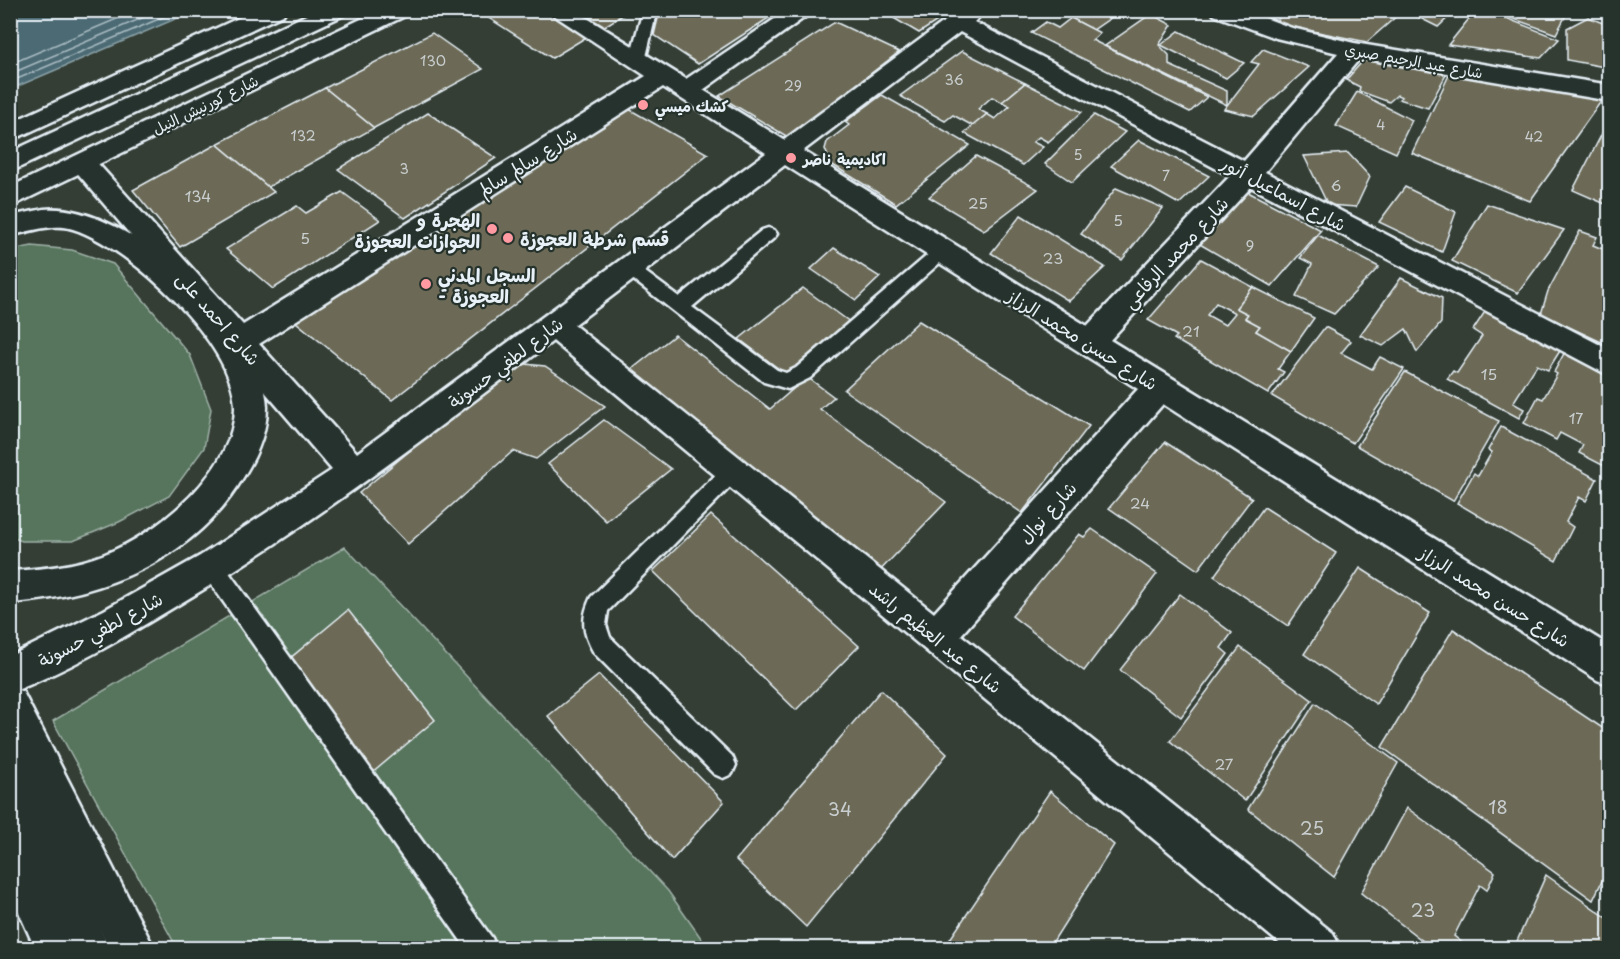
<svg xmlns="http://www.w3.org/2000/svg" width="1620" height="959" viewBox="0 0 1620 959" font-family="'Playpen Sans','Playpen Sans Arabic',sans-serif">
<rect width="100%" height="100%" fill="#343e35"/>
<filter id="ink" filterUnits="userSpaceOnUse"><feTurbulence type="fractalNoise" baseFrequency=".0167" numOctaves="2"/><feDisplacementMap in="SourceGraphic" scale="12" xChannelSelector="R" yChannelSelector="G"/><feConvolveMatrix kernelMatrix="1 2 1 2 8 2 1 2 1" color-interpolation-filters="sRGB"/></filter>
<g filter="url(#ink)">
<!-- green -->
<g fill="#57745b" stroke="#a0b2aa" stroke-width="1.5">
<polygon points="32,246 72,250 113,264 190,355 211,409 204,448 169,496 119,522 73,541 22,541 11,537 11,250"/>
<polygon points="345,547 668,891 708,948 177,948 53,721"/>
</g>
<!-- water -->
<polygon fill="#4c6b73" stroke="#8aa1a8" stroke-width="1.5" points="11,10 194,10 194,11 11,89"/>
<g fill="none" stroke-linecap="round" stroke-linejoin="round">
<!-- shore -->
<g stroke="#aabbc3" stroke-width="1.5">
<polyline points="10,64 138,10"/>
<polyline points="10,74 161,10"/>
<polyline points="10,82 180,10"/>
</g>
</g>
<!-- building -->
<g fill="#6c6a56" stroke="#e8f1f8" stroke-width="1.5" fill-rule="evenodd">
<polygon points="476,10 631,10 552,58"/>
<polygon points="660,10 781,10 698,64 654,35"/>
<polygon points="880,10 942,10 948,14 919,33"/>
<polygon points="1069,10 1122,10 1093,30 1064,14"/>
<polygon points="1287,10 1390,10 1399,14 1367,42 1274,23"/>
<polygon points="1408,10 1456,10 1438,27 1406,11"/>
<polygon points="1476,10 1485,10 1559,39 1541,58 1448,45"/>
<polygon points="1505,10 1555,10 1566,15 1556,34 1500,14"/>
<polygon points="1151,14 1172,25 1159,45 1169,55 1169,65 1227,91 1227,105 1105,46"/>
<polygon points="1588,17 1610,26 1610,68 1567,60 1567,28"/>
<polygon points="1071,18 1100,33 1092,40 1207,97 1190,112 1031,33 1046,22 1058,28"/>
<polygon points="835,22 899,52 788,137 719,96"/>
<polygon points="1179,31 1244,63 1226,78 1161,45"/>
<polygon points="432,33 483,69 374,128 325,88"/>
<polygon points="1263,49 1309,67 1254,116 1224,109 1259,64 1251,62"/>
<polygon points="962,51 1025,83 1002,102 992,97 978,109 987,114 973,126 953,115 945,121 900,96"/>
<polygon points="1369,54 1448,71 1428,108 1399,99 1402,97 1397,95 1389,102 1359,91 1360,87 1346,80"/>
<polygon points="1450,73 1602,100 1530,201 1412,153"/>
<polygon points="1025,83 1082,112 1048,142 1039,137 1033,142 1043,147 1023,165 964,133 987,114 995,119 1010,106 1002,102"/>
<polygon points="325,88 374,128 268,187 217,144"/>
<polygon points="1357,92 1412,120 1396,153 1336,126"/>
<polygon points="882,95 970,145 896,204 831,164 825,149 827,142 849,125 845,122"/>
<polygon points="613,100 708,154 392,400 296,322"/>
<polygon points="428,113 496,158 405,218 338,169"/>
<polygon points="1094,115 1125,132 1072,182 1045,164"/>
<polygon points="1610,118 1610,206 1573,190"/>
<polygon points="1139,140 1209,176 1179,204 1111,166"/>
<polygon points="217,144 274,192 180,247 133,190"/>
<polygon points="1348,153 1370,177 1356,207 1328,205 1304,156"/>
<polygon points="976,156 1038,189 984,230 929,197"/>
<polygon points="1405,187 1456,212 1442,252 1379,222"/>
<polygon points="1116,188 1163,208 1122,260 1081,234"/>
<polygon points="342,192 380,220 273,289 226,249 297,206 306,213"/>
<polygon points="1248,192 1321,230 1272,286 1198,243"/>
<polygon points="1487,204 1564,230 1518,293 1452,261"/>
<polygon points="1021,215 1105,267 1069,301 991,253"/>
<polygon points="1580,231 1597,237 1593,245 1610,252 1610,346 1541,314 1548,291"/>
<polygon points="1318,235 1379,267 1334,314 1296,297 1312,264 1300,258"/>
<polygon points="834,248 880,277 856,300 811,269"/>
<path d="M 1201,259 L 1253,287 L 1236,308 L 1248,314 L 1245,318 L 1260,326 L 1256,331 L 1291,351 L 1278,369 L 1284,372 L 1268,394 L 1174,339 L 1177,336 L 1148,320 ZM 1216,303 L 1235,313 L 1225,325 L 1207,315 Z"/>
<polygon points="1401,278 1442,298 1441,323 1417,352 1406,329 1383,346 1360,335"/>
<polygon points="1253,287 1314,318 1291,351 1256,331 1260,326 1245,318 1248,314 1236,308"/>
<polygon points="803,288 850,322 787,375 739,339"/>
<polygon points="1488,307 1563,346 1548,370 1537,365 1513,403 1524,409 1519,418 1447,379 1453,371 1457,373 1482,336 1473,330"/>
<polygon points="919,321 1089,426 1022,513 844,390"/>
<polygon points="1325,327 1351,341 1341,353 1372,369 1380,357 1404,369 1353,443 1272,396"/>
<polygon points="675,335 770,409 807,377 834,397 820,409 946,502 871,580 622,377"/>
<polygon points="1567,348 1610,370 1610,469 1579,453 1583,445 1560,433 1556,440 1524,423 1538,397 1543,399 1557,374 1554,372"/>
<polygon points="515,363 545,366 605,406 536,459 513,451 408,544 359,493"/>
<polygon points="1405,372 1499,421 1453,501 1357,446"/>
<polygon points="604,420 671,469 606,521 548,464"/>
<polygon points="1501,427 1597,479 1586,501 1579,497 1566,522 1573,527 1556,561 1457,503 1474,473 1478,476 1492,452 1488,450"/>
<polygon points="1165,442 1252,498 1198,570 1109,508"/>
<polygon points="1264,507 1336,553 1288,626 1214,576"/>
<polygon points="711,515 859,646 796,710 653,571"/>
<polygon points="1092,529 1157,574 1084,671 1012,616 1079,534 1084,537"/>
<polygon points="1360,568 1430,613 1376,704 1304,654"/>
<polygon points="1180,594 1232,633 1221,648 1228,654 1181,717 1120,670"/>
<polygon points="348,610 435,720 371,774 288,660"/>
<polygon points="1453,629 1610,733 1610,864 1593,900 1382,747"/>
<polygon points="1240,647 1312,700 1245,801 1170,741"/>
<polygon points="599,675 724,802 672,860 548,716"/>
<polygon points="881,690 947,754 806,927 736,860"/>
<polygon points="1315,703 1398,763 1334,877 1248,809"/>
<polygon points="1050,791 1114,845 1049,948 944,948"/>
<polygon points="1407,808 1495,872 1487,890 1480,885 1454,936 1465,945 1463,948 1432,948 1361,893"/>
<polygon points="1546,875 1610,920 1610,948 1514,948"/>
</g>
<g fill="none" stroke-linecap="round" stroke-linejoin="round">
<!-- lane casing -->
<g stroke="#e8f1f8" stroke-width="5">
<g id="lane">
<polygon points="643,10 657,10 645,61 637,66 629,61"/>
<polygon points="768,228 774,230 777,234 774,238 692,307 777,370 786,373 796,368 937,247 949,247 952,252 810,378 788,389 764,382 621,270 624,265 636,265 679,297 762,230"/>
<path d="M 733,462 L 740,465 L 743,471 L 740,477 L 608,611 L 606,625 L 610,637 L 732,756 L 736,765 L 732,774 L 723,778 L 714,774 L 594,653 C 582,632 581,618 591,597 L 726,465 Z"/>
<polygon points="212,557 220,560 492,938 496,948 466,948 204,574 201,567 204,560"/>
</g>
</g>
<!-- street casing -->
<g stroke="#e8f1f8" stroke-width="5">
<path id="street" d="M 546,10 L 574,10 L 686,79 L 788,10 L 815,10 L 703,90 L 784,140 L 960,10 L 986,10 L 974,22 L 1244,161 L 1338,53 L 1276,38 L 1214,15 L 1211,10 L 1244,10 L 1292,28 L 1354,43 L 1610,85 L 1610,101 L 1360,58 L 1265,172 L 1610,350 L 1610,376 L 1251,187 L 1110,340 L 1610,646 L 1610,685 L 1597,680 L 1163,404 L 961,635 L 1333,933 L 1340,948 L 1285,948 L 553,341 C 429,435 306,530 171,609 C 120,640 66,671 10,693 L 10,656 L 104,610 L 200,556 L 332,470 L 74,169 L 70,163 L 74,157 L 83,154 L 92,157 L 243,325 L 646,76 ZM 960,32 L 1230,176 L 1087,326 L 803,151 ZM 663,87 L 766,153 L 357,453 L 259,344 ZM 785,165 L 1138,389 L 934,613 L 574,325 Z"/>
</g>
<!-- secondary casing -->
<g stroke="#e8f1f8" stroke-width="5">
<polygon id="secondary" points="10,756 24,762 109,948 65,948 10,823"/>
</g>
<!-- primary casing -->
<g stroke="#e8f1f8" stroke-width="5">
<g id="primary">
<polygon points="317,10 347,10 344,15 10,172 10,152"/>
<polygon points="380,10 410,10 407,15 10,207 10,187"/>
</g>
</g>
<!-- highway casing -->
<g stroke="#e8f1f8" stroke-width="5">
<g id="highway">
<polygon points="256,10 286,10 283,15 10,141 10,123"/>
<path d="M 44,209 C 125,201 264,327 267,407 C 267,432 257,455 244,476 C 196,559 103,597 10,603 L 10,571 C 42,569 75,566 105,554 C 159,533 234,471 235,408 C 236,345 130,247 73,229 C 54,223 30,231 10,236 L 10,216 Z"/>
<polygon points="10,686 23,692 154,948 109,948 10,747"/>
<polygon points="10,823 25,828 79,948 35,948 10,892"/>
</g>
</g>
<!-- lane -->
<use href="#lane" fill="#26332d" fill-rule="evenodd"/>
<!-- street -->
<use href="#street" fill="#26332d" fill-rule="evenodd"/>
<!-- secondary -->
<use href="#secondary" fill="#26332d" fill-rule="evenodd"/>
<!-- primary -->
<use href="#primary" fill="#26332d" fill-rule="evenodd"/>
<!-- highway -->
<use href="#highway" fill="#26332d" fill-rule="evenodd"/>
</g>
</g>
<!-- markers -->
<g fill="#ff9aa2" stroke="#26332d" stroke-width="2">
<circle cx="643" cy="105" r="6"/>
<circle cx="791" cy="158" r="6"/>
<circle cx="492" cy="229" r="6"/>
<circle cx="508" cy="238" r="6"/>
<circle cx="426" cy="284" r="6"/>
</g>
<g text-anchor="middle" dominant-baseline="central" stroke-width="4.5" stroke-linejoin="round" paint-order="stroke">
<!-- far-number labels -->
<g font-size="14" fill="#c9cfd0">
<text x="433" y="60">130</text>
<text x="954" y="79">36</text>
<text x="793" y="85">29</text>
<text x="1381" y="124">4</text>
<text x="303" y="135">132</text>
<text x="1534" y="136">42</text>
<text x="1078" y="154">5</text>
<text x="404" y="168">3</text>
<text x="1166" y="175">7</text>
</g>
<!-- far-street labels -->
<g font-size="15" fill="#e8f1f8" stroke="#26332d">
<text transform="translate(1414 60) rotate(10)">شارع عبد الرحيم صبري</text>
<text transform="translate(205 104) rotate(-26)">شارع كورنيش النيل</text>
</g>
<!-- far-poi labels -->
<g font-size="15" font-weight="bold" fill="#e8f1f8" stroke="#26332d" text-anchor="start">
<text x="655" y="105">كشك ميسي</text>
<text x="803" y="158">اكاديمية ناصر</text>
</g>
<!-- number labels -->
<g font-size="15" fill="#c9cfd0">
<text x="1336" y="184">6</text>
<text x="198" y="195">134</text>
<text x="978" y="202">25</text>
<text x="1118" y="219">5</text>
<text x="305" y="237">5</text>
<text x="1250" y="244">9</text>
<text x="1053" y="257">23</text>
<text x="1191" y="330">21</text>
<text x="1489" y="373">15</text>
<text x="1576" y="417">17</text>
<text x="1140" y="502">24</text>
<text x="1224" y="763">27</text>
</g>
<!-- street labels -->
<g font-size="18" fill="#e8f1f8" stroke="#26332d">
<text transform="translate(527 161) rotate(-32)">شارع سالم سالم</text>
<text transform="translate(1284 193) rotate(28)">شارع اسماعيل أنور</text>
<text transform="translate(1175 252) rotate(-47)">شارع محمد الرفاعي</text>
<text transform="translate(219 318) rotate(49)">شارع احمد على</text>
<text transform="translate(1083 339) rotate(32)">شارع حسن محمد الرزاز</text>
<text transform="translate(505 362) rotate(-37)">شارع لطفي حسونة</text>
<text transform="translate(1047 512) rotate(-48)">شارع نوال</text>
<text transform="translate(1495 596) rotate(32)">شارع حسن محمد الرزاز</text>
<text transform="translate(100 629) rotate(-28)">شارع لطفي حسونة</text>
<text transform="translate(936 637) rotate(39)">شارع عبد العظيم راشد</text>
</g>
<!-- poi labels -->
<g font-size="18" font-weight="bold" fill="#e8f1f8" stroke="#26332d" text-anchor="start">
<text x="480" y="219" text-anchor="end">الهجرة و<tspan x="480" dy="21">الجوازات العجوزة</tspan></text>
<text x="520" y="238">قسم شرطة العجوزة</text>
<text x="438" y="274">السجل المدني<tspan x="438" dy="21">- العجوزة</tspan></text>
</g>
<!-- near-number labels -->
<g font-size="18" fill="#c9cfd0">
<text x="1498" y="806">18</text>
<text x="840" y="808">34</text>
<text x="1312" y="827">25</text>
<text x="1423" y="909">23</text>
</g>
</g>
<!-- margin -->
<rect width="1620" height="959" fill="none" stroke="#26332d" stroke-width="36"/>
<rect x="18" y="18" width="1584" height="923" fill="none" stroke="#e8f1f8" stroke-width="2" filter="url(#ink)"/>
</svg>
